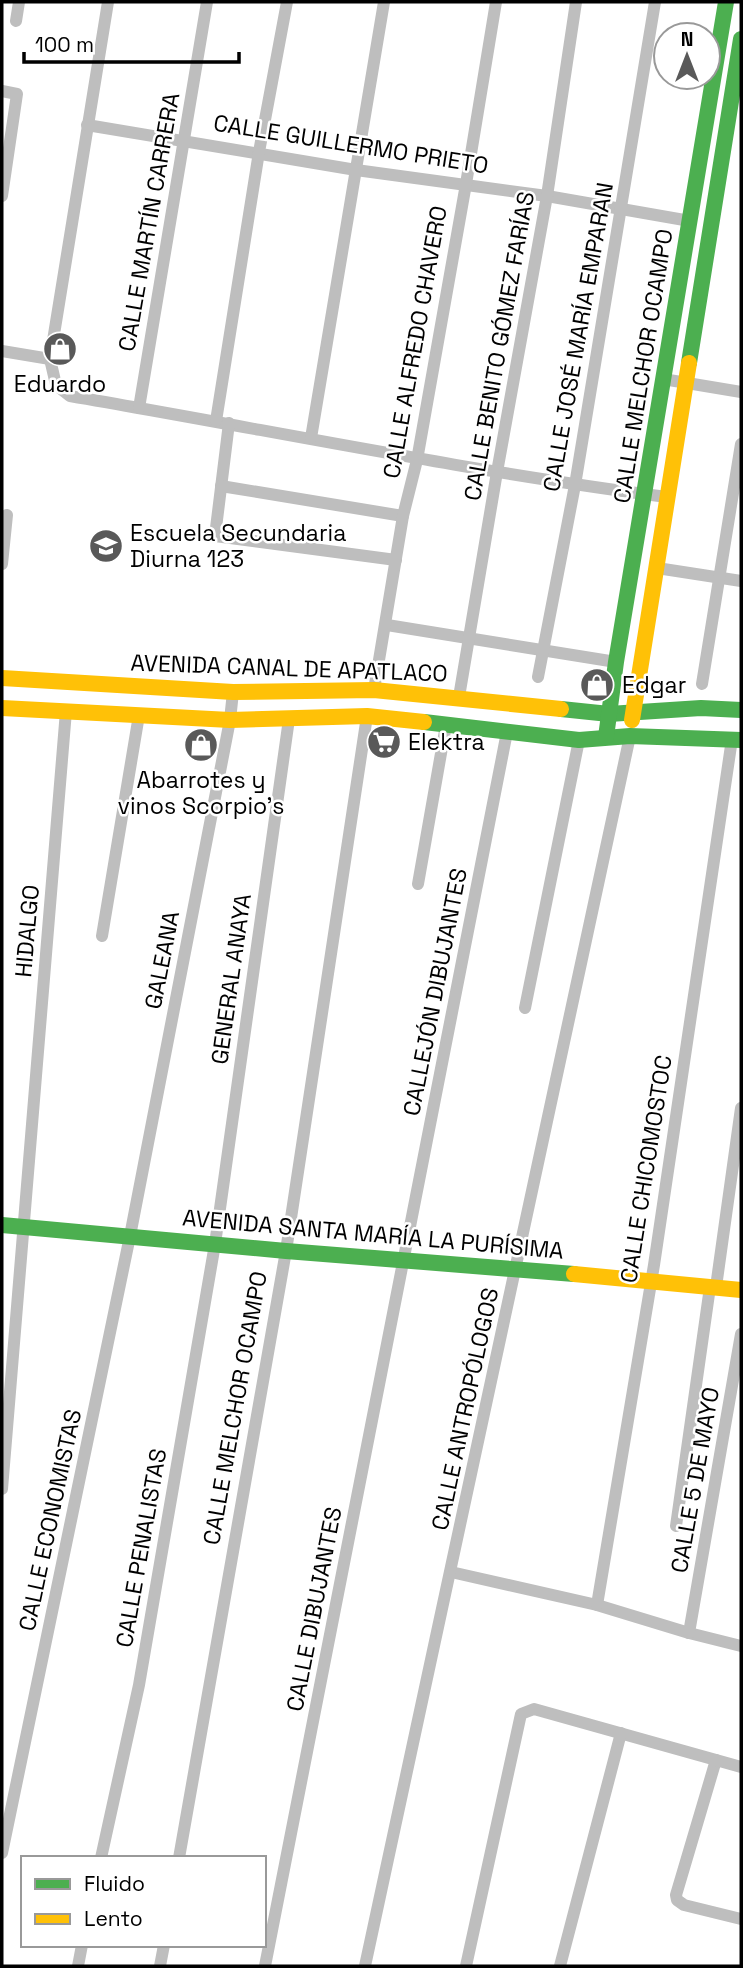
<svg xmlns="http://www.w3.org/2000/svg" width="743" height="1968" viewBox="0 0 743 1968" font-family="'Space Grotesk',sans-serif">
<rect width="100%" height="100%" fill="#fff"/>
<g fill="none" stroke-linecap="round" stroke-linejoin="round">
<!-- street -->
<g stroke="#bebebe" stroke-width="12">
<path d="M 108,2 L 50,359 L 56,385 L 70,396 C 269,430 466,471 667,497"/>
<polyline points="16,21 19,2"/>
<polyline points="2,91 17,94 2,196"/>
<polyline points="87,125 356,170 547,196 690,221"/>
<polyline points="2,351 50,359"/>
<polyline points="663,379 741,392"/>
<polyline points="139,408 207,2"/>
<polyline points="216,421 259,152 287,2"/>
<polyline points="229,423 215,536 396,560"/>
<polyline points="311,438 384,2"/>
<polyline points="221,486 403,516"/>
<polyline points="2,564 7,515"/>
<polyline points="657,568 741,581"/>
<polyline points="387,625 616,662"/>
<polyline points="538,677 575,485 655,2"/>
<polyline points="702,684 741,444"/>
<polyline points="374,690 403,516 417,460 466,184 496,2"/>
<polyline points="459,697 497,472 547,196 576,2"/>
<polyline points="418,884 446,725"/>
<polyline points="102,936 139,715"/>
<polyline points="525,1008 579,740"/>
<polyline points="716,1287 741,1108"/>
<polyline points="2,1489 66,711"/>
<polyline points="676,1526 710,1287"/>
<polyline points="451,1572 597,1605 689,1633 741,1646"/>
<polyline points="597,1605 654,1265 732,739"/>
<polyline points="689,1633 741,1334"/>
<polyline points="716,1760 676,1895 677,1900 684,1905 741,1919"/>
<polyline points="2,1853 130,1236 230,720 233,692"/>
<polyline points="101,1858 139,1685 215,1244 289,719"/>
<polyline points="179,1858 286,1251 367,716"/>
<polyline points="78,1966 82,1945"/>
<polyline points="160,1966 164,1945"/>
<polyline points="265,1966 507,732"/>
<polyline points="365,1966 630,736"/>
<polyline points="466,1966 521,1714 534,1709 741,1767"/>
<polyline points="560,1966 621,1733"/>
</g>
<!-- fast -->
<g stroke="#4caf50" stroke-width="16">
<polyline points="689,363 741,39"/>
<polyline points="561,709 609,714 701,708 741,710"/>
<polyline points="424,722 579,740 630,736 741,740"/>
<polyline points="606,737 616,662 726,2"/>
<polyline points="2,1225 286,1251 574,1274"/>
</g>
<!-- slow -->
<g stroke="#ffc107" stroke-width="16">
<polyline points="2,678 233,692 374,690 561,709"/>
<polyline points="2,708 230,720 367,716 424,722"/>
<polyline points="632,720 689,363"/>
<polyline points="574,1274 741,1290"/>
</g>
</g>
<!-- icons -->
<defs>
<g id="shop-disc" transform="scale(1.75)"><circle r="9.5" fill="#595959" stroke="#fff"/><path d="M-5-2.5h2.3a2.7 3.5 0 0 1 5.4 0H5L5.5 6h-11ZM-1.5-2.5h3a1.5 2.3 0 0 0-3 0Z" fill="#fff"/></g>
<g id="school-disc" transform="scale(1.75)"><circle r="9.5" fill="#595959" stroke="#fff"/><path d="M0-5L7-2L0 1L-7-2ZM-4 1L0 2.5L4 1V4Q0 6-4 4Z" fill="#fff"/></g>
<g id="supermarket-disc" transform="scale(1.75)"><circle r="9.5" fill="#595959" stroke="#fff"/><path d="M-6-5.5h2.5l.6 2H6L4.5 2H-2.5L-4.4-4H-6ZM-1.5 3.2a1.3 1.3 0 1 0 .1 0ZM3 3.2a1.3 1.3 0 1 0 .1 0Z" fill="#fff"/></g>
</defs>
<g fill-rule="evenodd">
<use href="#shop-disc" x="60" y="349"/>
<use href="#school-disc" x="106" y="546"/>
<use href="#shop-disc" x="597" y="685"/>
<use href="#supermarket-disc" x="384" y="742"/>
<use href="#shop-disc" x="201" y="745"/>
</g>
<g text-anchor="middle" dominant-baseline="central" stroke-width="5" stroke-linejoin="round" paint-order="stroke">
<!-- street labels -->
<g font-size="23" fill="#000" stroke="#fff">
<text transform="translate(351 144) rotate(9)">CALLE GUILLERMO PRIETO</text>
<text transform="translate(149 222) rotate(-80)">CALLE MARTÍN CARRERA</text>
<text transform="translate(578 337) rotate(-80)">CALLE JOSÉ MARÍA EMPARAN</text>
<text transform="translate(415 342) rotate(-80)">CALLE ALFREDO CHAVERO</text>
<text transform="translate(499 346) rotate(-80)">CALLE BENITO GÓMEZ FARÍAS</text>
<text transform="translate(643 366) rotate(-81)">CALLE MELCHOR OCAMPO</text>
<text transform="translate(289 668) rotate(2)">AVENIDA CANAL DE APATLACO</text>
<text transform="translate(27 931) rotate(-85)">HIDALGO</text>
<text transform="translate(162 960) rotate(-79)">GALEANA</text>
<text transform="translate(231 979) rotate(-82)">GENERAL ANAYA</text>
<text transform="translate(435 992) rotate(-79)">CALLEJÓN DIBUJANTES</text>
<text transform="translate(646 1169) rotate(-81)">CALLE CHICOMOSTOC</text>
<text transform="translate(373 1234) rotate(5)">AVENIDA SANTA MARÍA LA PURÍSIMA</text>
<text transform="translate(235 1408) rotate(-80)">CALLE MELCHOR OCAMPO</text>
<text transform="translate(465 1409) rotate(-78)">CALLE ANTROPÓLOGOS</text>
<text transform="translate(695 1480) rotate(-80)">CALLE 5 DE MAYO</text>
<text transform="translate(50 1520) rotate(-78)">CALLE ECONOMISTAS</text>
<text transform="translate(141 1548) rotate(-80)">CALLE PENALISTAS</text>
<text transform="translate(314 1609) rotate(-79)">CALLE DIBUJANTES</text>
</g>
<!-- poi labels -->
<g font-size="23" fill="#000" stroke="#fff" text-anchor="start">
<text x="60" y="384" text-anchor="middle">Eduardo</text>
<text x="130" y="533">Escuela Secundaria<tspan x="130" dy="26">Diurna 123</tspan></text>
<text x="622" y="685">Edgar</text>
<text x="408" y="742">Elektra</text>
<text x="201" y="780" text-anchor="middle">Abarrotes y<tspan x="201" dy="26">vinos Scorpio's</tspan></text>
</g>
</g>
<!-- border -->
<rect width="743" height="1968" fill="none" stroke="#000000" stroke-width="7"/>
<!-- legend -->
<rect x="21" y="1856" width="245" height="91" fill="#ffffff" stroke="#999999" stroke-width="2"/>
<rect x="35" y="1879" width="35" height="10" fill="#4caf50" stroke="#999999" stroke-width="2"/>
<text x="84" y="1891" font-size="21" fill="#000000">Fluido</text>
<rect x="35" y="1914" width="35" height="10" fill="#ffc107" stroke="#999999" stroke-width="2"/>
<text x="84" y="1926" font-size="21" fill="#000000">Lento</text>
<!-- north arrow -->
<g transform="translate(687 56)"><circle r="33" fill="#ffffff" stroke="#999999" stroke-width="2"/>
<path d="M0-5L12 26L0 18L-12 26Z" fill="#595959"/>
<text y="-10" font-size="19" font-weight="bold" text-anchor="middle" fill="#000000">N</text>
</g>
<!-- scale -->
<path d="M24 52v10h215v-10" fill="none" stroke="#000000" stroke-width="3.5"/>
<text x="35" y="52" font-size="21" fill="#000000" stroke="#ffffff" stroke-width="5" paint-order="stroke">100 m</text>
</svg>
